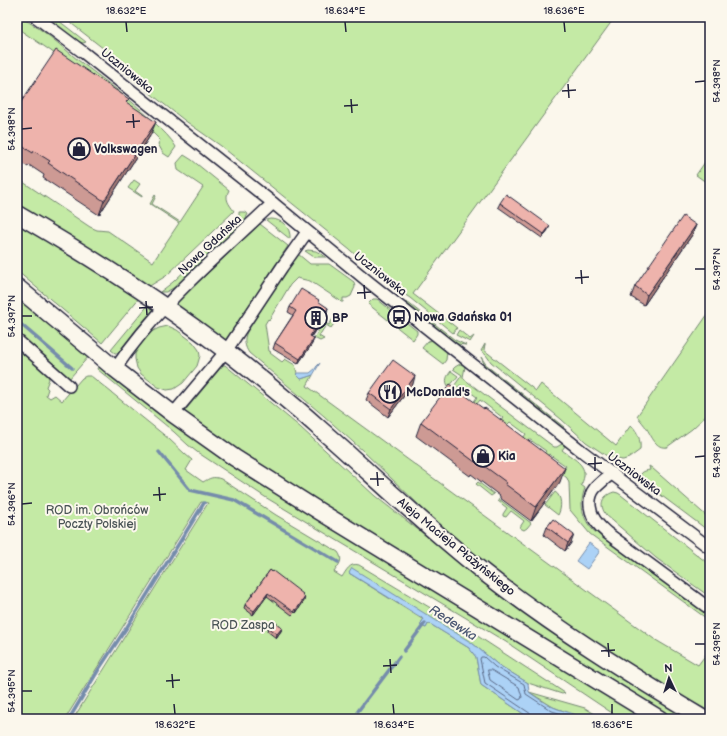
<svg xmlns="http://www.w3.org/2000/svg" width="727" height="736" viewBox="0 0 727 736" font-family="'Balsamiq Sans',sans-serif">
<rect width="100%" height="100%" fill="#fbf7ec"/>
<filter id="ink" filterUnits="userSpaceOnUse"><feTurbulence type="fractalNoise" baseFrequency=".025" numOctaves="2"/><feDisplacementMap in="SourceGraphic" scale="8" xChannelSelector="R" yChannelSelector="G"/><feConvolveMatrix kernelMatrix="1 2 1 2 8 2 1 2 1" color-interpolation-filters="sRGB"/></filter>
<g filter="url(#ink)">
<!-- green -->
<g fill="#c4eaa5" stroke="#738670">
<polygon points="46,17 54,17 86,42 83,43 77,41"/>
<polygon points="63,17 615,17 413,294 457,328 453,333 410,298 395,288 383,279 350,250 221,146 184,120 155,97 116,65 105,55 104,49"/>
<path d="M 21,18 C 42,28 60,45 78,60 C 104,80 132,100 156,124 C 163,131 171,138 176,147 L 169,157 L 163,153 L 158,144 L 160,140 L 148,128 L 51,51 L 17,28 L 17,22 Z"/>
<path d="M 184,155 L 192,160 L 229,190 C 224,199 229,204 234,211 L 166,276 L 148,287 L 17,207 L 17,178 L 90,227 L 97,230 L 108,231 L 153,262 L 179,223 L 150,204 L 155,195 L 156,196 L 152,204 L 180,222 L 203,187 L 178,170 L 177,163 Z"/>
<polygon points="710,155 710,185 696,175"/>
<polygon points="134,180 140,184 135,191 142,196 142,197 128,188"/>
<polygon points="239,212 244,212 248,214 245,220 239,227 175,287 166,292 160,292 173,282 236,222 239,216"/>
<path d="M 270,219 C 282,219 291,227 290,239 L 266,220 Z"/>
<polygon points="17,221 140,297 102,343 17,271"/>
<polygon points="260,224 288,246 226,340 224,341 176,305 176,303"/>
<polygon points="308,250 316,251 326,257 314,257 305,251"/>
<path d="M 298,254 L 310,264 L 329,264 L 354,282 L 355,287 L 351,296 L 347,298 L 343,298 L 343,302 L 341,302 L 339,300 L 310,281 L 297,278 L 290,285 L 269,320 L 268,319 L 265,324 L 269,351 L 271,352 L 270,353 L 282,362 L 285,359 L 295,365 L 297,373 L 301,379 L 313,375 L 307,386 L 654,639 L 698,665 L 710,649 L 710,652 L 707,655 L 710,657 L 710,705 L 706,713 L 616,658 L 494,572 L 448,533 L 363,451 L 324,416 L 249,353 C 245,347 243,340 247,332 L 294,259 Z"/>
<polygon points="17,296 89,356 69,379 17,334"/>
<polygon points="373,299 377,299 417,331 417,334 413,340 368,304"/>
<polygon points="407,302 455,340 466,345 457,344 454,342 405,303"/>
<polygon points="150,303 155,308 136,330 118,353 115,353 111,350"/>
<path d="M 710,311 L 710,412 L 692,429 L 667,447 C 656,449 652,437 647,429 C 644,424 640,420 637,416 Z"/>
<polygon points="337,313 339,315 338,318 331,328 326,325 319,336 324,339 320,341 314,338 324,322 329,325"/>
<polygon points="168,326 177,330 193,342 199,350 200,356 197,366 183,383 174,389 167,390 158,387 141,374 137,368 135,359 135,354 138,348 151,332 159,328"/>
<polygon points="459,330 470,339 474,336 470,342 456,335"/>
<polygon points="432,340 434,340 447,351 446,360 443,364 422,348 428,341"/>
<path d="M 485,344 L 484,350 L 536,391 L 541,384 L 616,446 L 631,425 C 638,432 641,440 640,450 L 629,458 L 623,460 L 615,459 L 607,456 L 586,442 L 561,419 L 491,362 L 486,355 L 481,351 Z"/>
<path d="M 17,346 L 46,371 L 49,379 L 46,387 L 48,389 L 46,395 L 50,398 L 55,395 L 62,401 L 82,378 L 86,376 L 91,376 L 169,439 L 185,454 L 192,460 L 186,470 L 203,482 C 210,478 213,476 221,479 L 276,515 L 338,552 C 344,560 339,565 334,572 L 342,577 C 346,571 350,562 359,565 L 479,637 L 565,693 L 562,694 L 528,683 L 497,664 L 472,643 L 349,573 L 422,619 L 423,620 L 420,625 L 426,628 L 428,624 L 430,624 L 469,648 L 476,657 L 481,685 L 531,719 L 73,719 L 208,503 L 201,502 L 65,719 L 17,719 Z"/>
<polygon points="481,357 487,366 564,427 562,429 490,371 485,366"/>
<polygon points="99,364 649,719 621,719 506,642 265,497 197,452 188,445 174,432 97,369"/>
<path d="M 460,364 L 463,364 L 465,367 L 463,377 L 464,379 L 554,447 L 557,447 C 560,445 562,443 565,446 L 562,450 C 575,460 591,466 581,485 L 585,488 C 579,504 582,518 593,530 L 697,606 L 710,616 L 710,621 L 590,534 L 570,510 L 569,483 L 567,478 L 562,474 L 562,472 L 566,466 L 549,454 L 545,460 L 541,457 L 546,451 L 529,439 L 525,444 L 521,441 L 526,434 L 510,422 L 507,425 L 500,422 L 503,418 L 480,400 L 476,405 L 473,403 L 477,397 L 460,385 L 456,390 L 452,389 L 462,375 L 453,369 L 455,367 Z"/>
<polygon points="223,365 225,365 300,427 375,496 430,539 692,719 673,719 645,702 296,490 183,413"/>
<path d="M 451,371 L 458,376 L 449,387 C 444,381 447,376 451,371 Z"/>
<path d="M 649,466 L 652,468 L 710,519 L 710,532 L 642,481 C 638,473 643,471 650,470 Z"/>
<polygon points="478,482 494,494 491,496 476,484"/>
<path d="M 555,492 C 562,496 562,508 558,515 L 545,505 Z"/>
<path d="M 614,492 L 618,493 L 621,495 L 710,565 L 710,597 L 656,558 L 606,515 C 599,505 601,496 614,492 Z"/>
<polygon points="499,499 531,523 527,528 524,530 520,528 520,527 524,521 511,511 506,517 503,516 503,514 507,508 498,501"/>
<polygon points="529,692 585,708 603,719 583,719 580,717 553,707"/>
</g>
<!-- water -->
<g fill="#acd2f6" stroke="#758cab">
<polygon points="320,363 313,375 301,379 296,374 297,373 310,373 316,368 316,367"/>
<polygon points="589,543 600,551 587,569 576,561"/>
<path d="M 352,568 L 472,643 L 497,664 L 528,683 L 529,692 C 536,697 544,703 553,707 C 564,712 573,712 583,719 L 531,719 L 481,685 L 476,657 L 469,648 L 430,624 L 428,624 L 426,628 L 420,625 L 423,620 L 422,618 L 349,573 Z"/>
</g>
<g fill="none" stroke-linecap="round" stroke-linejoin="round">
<!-- shore -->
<g stroke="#596886" stroke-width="1">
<polygon points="488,670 491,670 519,687 522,697 521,699 519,700 490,680 488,672"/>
<polyline points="533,719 533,716 531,714 485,683 480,659 481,657 484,657 495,667 524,684 526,694 552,711 573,717 576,719"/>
</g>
<!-- stream -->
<g stroke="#758cab" stroke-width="3.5">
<polyline points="17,321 72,368"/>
<polyline points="159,452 190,490 234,500 338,562"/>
<polyline points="404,651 425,623"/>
<polyline points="358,711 399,657"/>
<polyline points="69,719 99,669 127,627 204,503"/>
<polyline points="352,719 353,717"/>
</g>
<!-- street casing -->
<g stroke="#22223b" stroke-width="14">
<g id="street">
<polyline points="36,17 84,53 273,203 370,283 583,452 710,548"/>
<polyline points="17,340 69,386"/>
<path d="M 115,369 C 158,305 217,256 273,203"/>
<polyline points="173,414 226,351 282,267 307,232"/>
<path d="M 612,473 C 606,478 600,483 595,488 C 586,499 590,515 598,524 C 601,528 604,530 607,533 L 710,609"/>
</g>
</g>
<!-- secondary casing -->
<g stroke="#22223b" stroke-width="19">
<g id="secondary">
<path d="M 17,214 C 96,260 174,309 245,366 C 270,386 295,406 318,427 C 374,476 427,528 486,574 C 555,628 629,674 704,719"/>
<polyline points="17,287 115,369 173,414 235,458 319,511 660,719"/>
</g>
</g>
<!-- street -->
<use href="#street" stroke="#fbf7ec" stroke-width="11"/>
<!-- secondary -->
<use href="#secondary" stroke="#fbf7ec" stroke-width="16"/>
</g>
<!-- wall -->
<g fill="#cd9a94" stroke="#22223b">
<polygon points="127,103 150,136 99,215 43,178 44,175 29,165 28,167 17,160 17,108"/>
<polygon points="710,200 710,213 706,210"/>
<polygon points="500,203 548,230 542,238 498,207"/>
<polygon points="696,225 692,235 644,305 631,297 635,286"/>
<polygon points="318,302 328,308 326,314 311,337 314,338 312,344 298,364 273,349 275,343 293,315 288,312 290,307"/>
<polygon points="413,384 388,417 366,400 369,393"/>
<polygon points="421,422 560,482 531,521 500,498 500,496 471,474 470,476 416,436"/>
<polygon points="547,527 571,543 565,551 544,535"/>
<polygon points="270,570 302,595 304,601 296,613 295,612 292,615 267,596 253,615 244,608 245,605"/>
<polygon points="268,628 282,628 281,631 276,638 267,631"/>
</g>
<!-- shaded-wall -->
<g fill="#a77d78" stroke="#22223b">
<polygon points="156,122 150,136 99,215 104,201"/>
<polygon points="696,225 692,235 644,305 647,295"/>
<polygon points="550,226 548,230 542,238 544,234"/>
<polygon points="328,308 326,314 308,341 310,336"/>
<polygon points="314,338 312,344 298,364 300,359"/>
<polygon points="415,376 413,384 388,417 391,409"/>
<polygon points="565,468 560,482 531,521 536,507"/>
<polygon points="574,535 571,543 565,551 568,543"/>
<polygon points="268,593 267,596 253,615 254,611"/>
<polygon points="305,597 304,601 296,613 297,609"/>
<polygon points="282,628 281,631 276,638 277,634"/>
</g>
<!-- building -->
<g fill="#eeb3ac" stroke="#22223b">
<polygon points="56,50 129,99 126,102 156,122 104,201 48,163 50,161 34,151 33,153 17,143 17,108"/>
<polygon points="506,194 550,226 544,234 500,203"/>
<polygon points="683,216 696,225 647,295 635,286"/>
<polygon points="301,289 319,300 318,301 328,308 310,336 314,338 300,359 275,343 296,311 290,307"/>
<polygon points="393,360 415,376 391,409 369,393"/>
<polygon points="450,384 484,409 485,408 565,468 536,507 505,484 506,482 476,460 475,462 421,422"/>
<polygon points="553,519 574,535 568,543 547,527"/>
<polygon points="270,570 272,572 273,571 303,594 302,595 305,597 297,609 296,609 294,612 268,593 254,611 245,605"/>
<polygon points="274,621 282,628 277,634 268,628"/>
</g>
</g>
<!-- ticks -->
<path fill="none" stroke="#22223b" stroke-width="1.5" d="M 126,22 L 127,32M 345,22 L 346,32M 564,22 L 565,32M 695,82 L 705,81M 568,84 L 569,98M 562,91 L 576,90M 351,99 L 352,113M 344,106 L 358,105M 133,114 L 134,128M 126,122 L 140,121M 22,129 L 32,128M 695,269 L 705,269M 581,270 L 582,284M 575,278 L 589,277M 364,285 L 365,299M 357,293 L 371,292M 146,301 L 147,315M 139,308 L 153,307M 22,316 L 32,316M 595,457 L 595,471M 695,457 L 705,456M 588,464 L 602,463M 377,472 L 378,486M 370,479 L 384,479M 159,487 L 160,501M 153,495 L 166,494M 22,504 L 32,503M 608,643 L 609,657M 695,644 L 705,644M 601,651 L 615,650M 390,659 L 391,673M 383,666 L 397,665M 172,674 L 173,688M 166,681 L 180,680M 22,691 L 32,691M 174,704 L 175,714M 393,704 L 394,714M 612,704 L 612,714"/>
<!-- icons -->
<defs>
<g id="shop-ring" transform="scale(1.15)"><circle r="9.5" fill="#fbf7ec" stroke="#22223b" stroke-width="1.5"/><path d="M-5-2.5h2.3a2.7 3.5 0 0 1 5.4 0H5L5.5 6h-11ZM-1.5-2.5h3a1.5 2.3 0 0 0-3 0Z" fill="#22223b"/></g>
<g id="bus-ring" transform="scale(1.15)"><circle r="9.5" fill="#fbf7ec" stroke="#22223b" stroke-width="1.5"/><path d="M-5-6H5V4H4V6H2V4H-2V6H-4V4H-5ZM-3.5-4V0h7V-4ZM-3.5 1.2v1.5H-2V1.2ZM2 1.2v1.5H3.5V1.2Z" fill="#22223b"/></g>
<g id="building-ring" transform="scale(1.15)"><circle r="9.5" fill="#fbf7ec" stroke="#22223b" stroke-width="1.5"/><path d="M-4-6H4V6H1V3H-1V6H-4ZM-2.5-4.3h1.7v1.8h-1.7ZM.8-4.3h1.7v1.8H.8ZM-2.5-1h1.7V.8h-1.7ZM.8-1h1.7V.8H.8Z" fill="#22223b"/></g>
<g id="restaurant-ring" transform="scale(1.15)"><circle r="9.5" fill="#fbf7ec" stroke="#22223b" stroke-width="1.5"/><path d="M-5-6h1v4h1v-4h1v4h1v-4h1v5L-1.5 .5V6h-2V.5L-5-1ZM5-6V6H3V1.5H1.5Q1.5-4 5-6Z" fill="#22223b"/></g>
</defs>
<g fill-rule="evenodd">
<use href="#shop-ring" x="79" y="149"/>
<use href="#bus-ring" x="399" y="317"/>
<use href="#building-ring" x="316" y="318"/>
<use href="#restaurant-ring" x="390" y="392"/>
<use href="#shop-ring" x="483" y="456"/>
</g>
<g text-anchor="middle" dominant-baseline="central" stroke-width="4" stroke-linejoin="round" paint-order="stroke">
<!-- street labels -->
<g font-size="12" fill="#22223b" stroke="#fbf7ec">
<text transform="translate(127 71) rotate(39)">Uczniowska</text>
<text transform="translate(210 245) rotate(-43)">Nowa Gdańska</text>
<text transform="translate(380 274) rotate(38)">Uczniowska</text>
<text transform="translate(634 474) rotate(37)">Uczniowska</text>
<text transform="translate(456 547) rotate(39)">Aleja Macieja Płażyńskiego</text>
</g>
<!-- poi labels -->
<g font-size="12" font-weight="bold" fill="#22223b" stroke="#fbf7ec" text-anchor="start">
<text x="94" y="149">Volkswagen</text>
<text x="414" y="317">Nowa Gdańska 01</text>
<text x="332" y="318">BP</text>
<text x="406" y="392">McDonald's</text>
<text x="498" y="456">Kia</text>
</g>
<!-- park labels -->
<g font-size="12" fill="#4a5456" stroke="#fbf7ec">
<text x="97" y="510">ROD im. Obrońców<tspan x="97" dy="14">Poczty Polskiej</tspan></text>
<text x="243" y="625">ROD Zaspa</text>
</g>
<!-- water labels -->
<g font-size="13" font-style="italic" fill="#4b5773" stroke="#fbf7ec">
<text transform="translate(453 623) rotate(33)">Redewka</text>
</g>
</g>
<!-- margin -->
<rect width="727" height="736" fill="none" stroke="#fbf7ec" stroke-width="44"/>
<!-- north arrow -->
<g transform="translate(669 678) rotate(356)" stroke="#fbf7ec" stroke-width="3" paint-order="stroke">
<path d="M0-3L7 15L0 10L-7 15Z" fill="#22223b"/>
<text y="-6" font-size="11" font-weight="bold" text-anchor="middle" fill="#22223b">N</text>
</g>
<rect x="22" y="22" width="683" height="692" fill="none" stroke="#22223b" stroke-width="1.5"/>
<g font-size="10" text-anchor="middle" fill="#22223b">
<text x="126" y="14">18.632°E</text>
<text x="345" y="14">18.634°E</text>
<text x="564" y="14">18.636°E</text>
<text transform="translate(716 81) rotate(-90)" y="4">54.398°N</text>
<text transform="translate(11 129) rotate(-90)" y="4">54.398°N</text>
<text transform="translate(716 269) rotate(-90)" y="4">54.397°N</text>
<text transform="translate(11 316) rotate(-90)" y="4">54.397°N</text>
<text transform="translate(716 456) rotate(-90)" y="4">54.396°N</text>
<text transform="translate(11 504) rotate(-90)" y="4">54.396°N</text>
<text transform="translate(716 644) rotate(-90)" y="4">54.395°N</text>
<text transform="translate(11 691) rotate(-90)" y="4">54.395°N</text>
<text x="175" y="728">18.632°E</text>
<text x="394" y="728">18.634°E</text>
<text x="612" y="728">18.636°E</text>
</g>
</svg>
